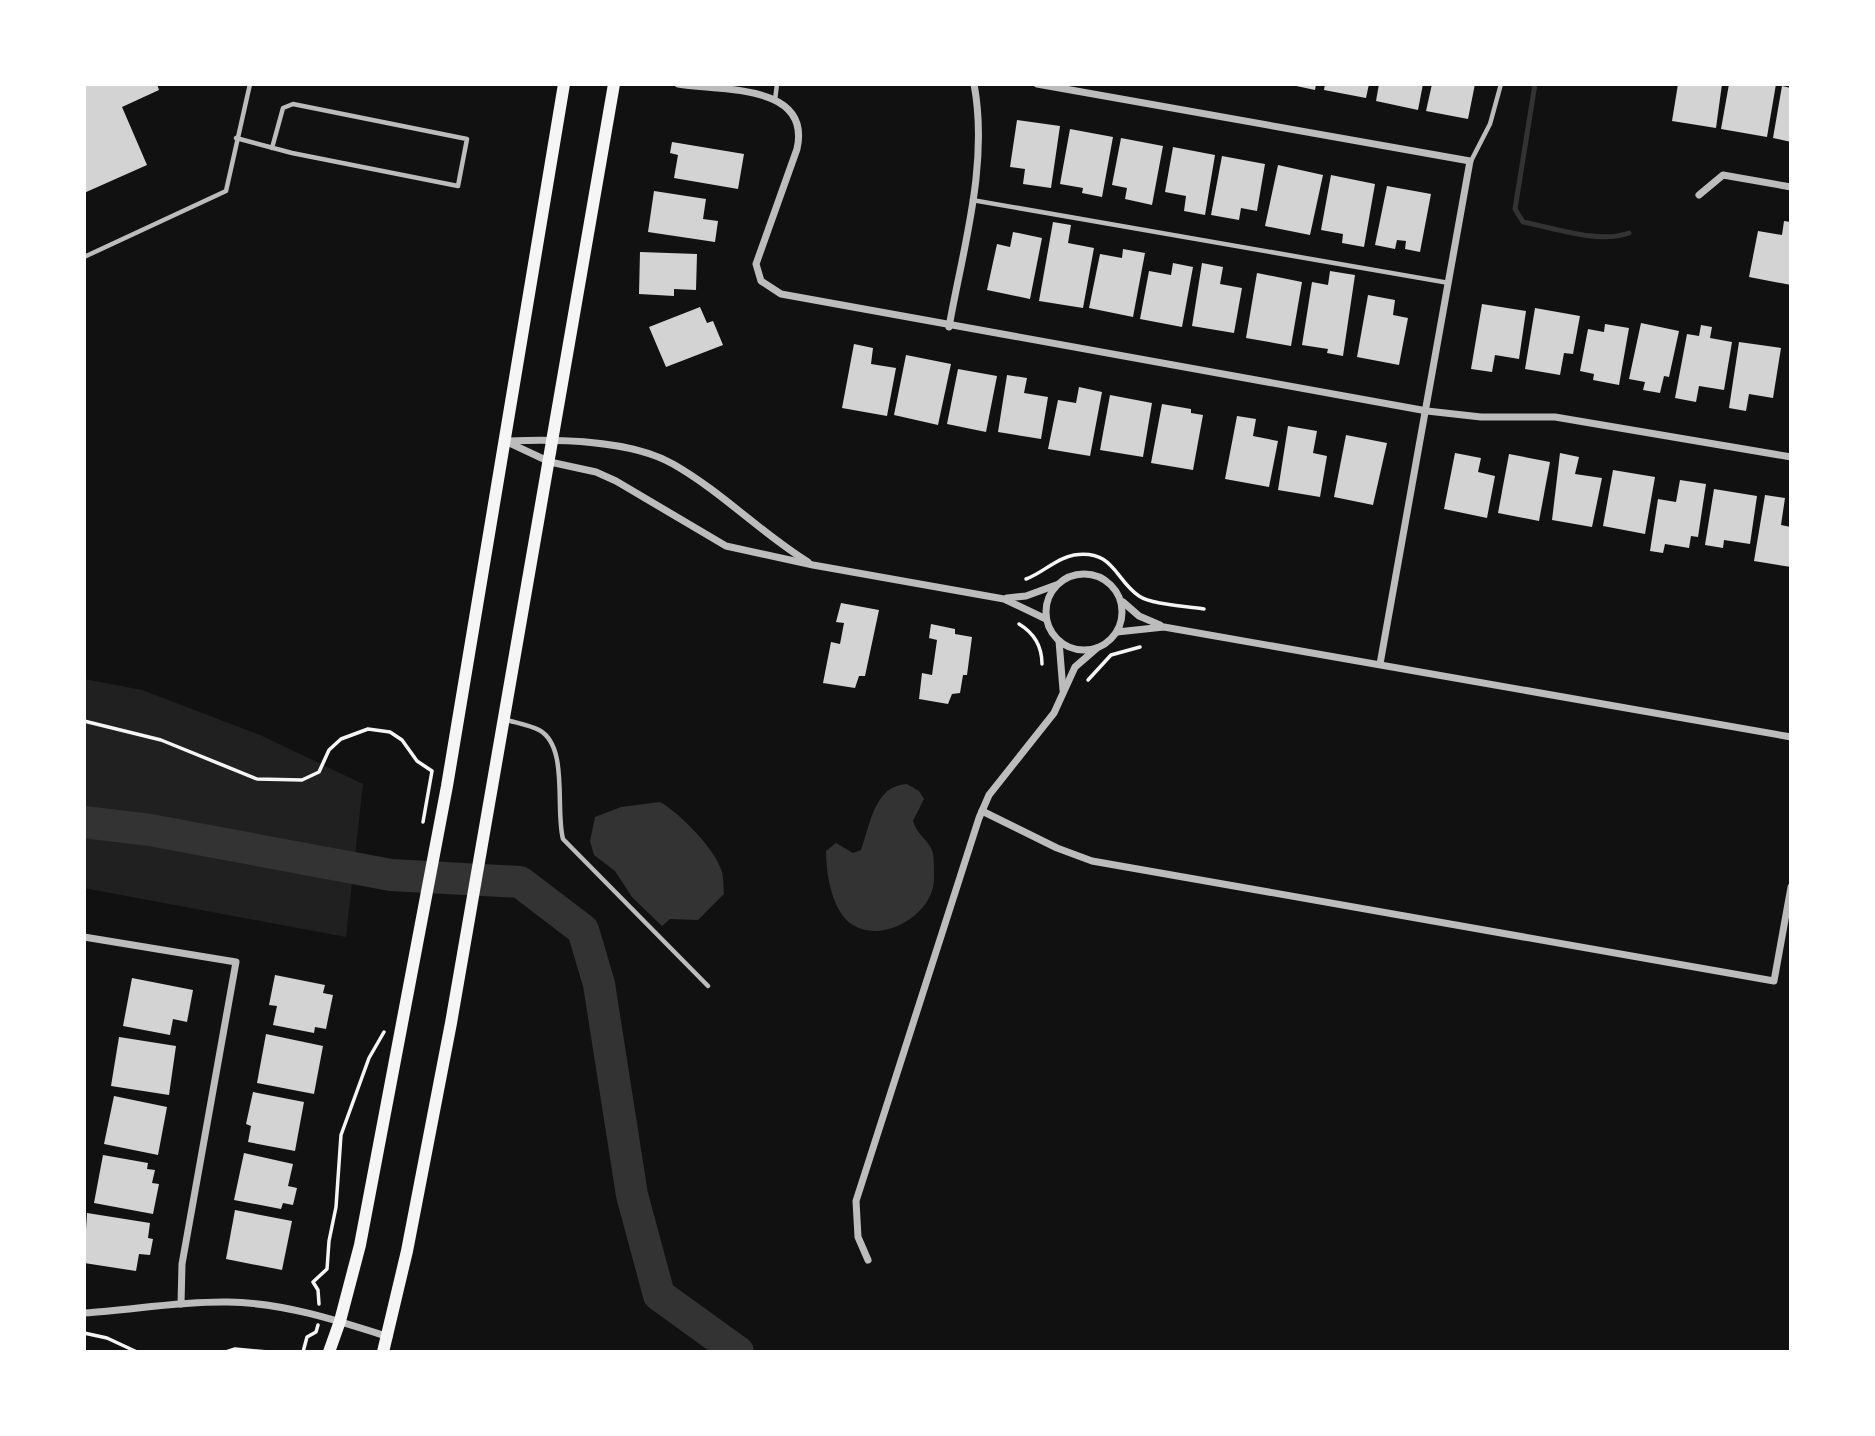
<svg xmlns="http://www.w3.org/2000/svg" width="1875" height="1436" viewBox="0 0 1875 1436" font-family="Mulish,sans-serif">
<rect width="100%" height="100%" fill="#111"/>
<!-- green -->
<polygon fill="#202020" points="84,679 142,690 260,735 363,784 346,937 84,888"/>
<!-- water -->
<g fill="#333">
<path d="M 907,784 L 919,791 L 924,799 L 913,821 C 916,834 930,841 933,853 C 934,859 934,873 934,880 C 933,914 884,944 853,925 C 832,913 826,873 826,851 L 836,843 L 853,853 L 861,850 C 870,826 874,785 907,784 Z"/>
<path d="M 660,802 C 680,813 716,850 722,872 C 724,879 723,887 724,894 L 698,920 L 670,919 L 662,926 L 632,897 L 615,871 L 594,855 L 590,841 L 595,817 L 621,807 Z"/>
</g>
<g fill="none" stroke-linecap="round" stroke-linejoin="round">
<!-- stream -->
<path stroke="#333" stroke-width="5" d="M 1535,84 L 1515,209 L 1523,222 C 1555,228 1598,244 1629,233"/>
<!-- river -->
<polyline stroke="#333" stroke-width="32" points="84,822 150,830 391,875 520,882 583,930 599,984 632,1195 659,1295 738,1352"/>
</g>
<!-- building -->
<g fill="#d3d3d3">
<polygon points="84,84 157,84 159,90 122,107 147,165 84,193"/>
<polygon points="1287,84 1316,84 1315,90"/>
<polygon points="1325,84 1369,84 1366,98 1324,90"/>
<polygon points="1379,84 1423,84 1418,110 1376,101"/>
<polygon points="1432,84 1475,84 1468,119 1426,111"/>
<polygon points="1678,84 1722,84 1716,128 1672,121"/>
<polygon points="1729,84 1776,84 1767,137 1721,129"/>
<polygon points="1782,86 1791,88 1791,142 1773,138"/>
<polygon points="1017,120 1060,126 1051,188 1023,184 1025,169 1010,167"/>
<polygon points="1070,129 1113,137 1102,197 1082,193 1083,188 1060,184"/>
<polygon points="1121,138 1163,146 1152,205 1125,199 1127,188 1112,185"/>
<polygon points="672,142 744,154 738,189 674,178 678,155 670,153"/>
<polygon points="1173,147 1215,155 1205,215 1184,211 1186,196 1165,192"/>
<polygon points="1222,156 1265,164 1257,211 1241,208 1239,220 1211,215"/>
<polygon points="1278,165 1323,175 1310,235 1265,226"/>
<polygon points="1331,175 1375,184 1364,247 1342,243 1343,234 1321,230"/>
<polygon points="1387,186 1431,194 1420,252 1405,249 1406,241 1397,240 1395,249 1375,245"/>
<polygon points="654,191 706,199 703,219 718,221 715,242 648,232"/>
<polygon points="1784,221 1791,222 1791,285 1749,277 1758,231 1782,235"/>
<polygon points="1053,222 1071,225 1068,243 1094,248 1083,308 1039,301"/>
<polygon points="1013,232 1042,238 1030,299 987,290 997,244 1010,247"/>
<polygon points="1123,249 1145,253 1133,317 1089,308 1100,254 1122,258"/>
<polygon points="640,252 697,254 696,290 674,289 674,296 639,294"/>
<polygon points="1173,263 1193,267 1182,327 1140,319 1149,271 1171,275"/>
<polygon points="1202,263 1223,267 1220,284 1242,288 1234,333 1192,326"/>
<polygon points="1330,271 1355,275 1343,356 1327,353 1328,349 1302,345 1312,282 1328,285"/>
<polygon points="1257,273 1302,282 1291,346 1246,338"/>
<polygon points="1368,295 1395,300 1393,315 1408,318 1399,365 1357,357"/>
<polygon points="1482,304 1526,311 1519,359 1495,355 1492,372 1471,369"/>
<polygon points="700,307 707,323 713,321 723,345 666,367 649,327"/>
<polygon points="1535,308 1580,316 1573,354 1564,353 1560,375 1525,369"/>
<polygon points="1641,323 1679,331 1669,377 1664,376 1660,393 1643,390 1645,382 1629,379"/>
<polygon points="1605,324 1629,328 1619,385 1593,380 1594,374 1580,371 1588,329 1604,332"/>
<polygon points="1701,325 1712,327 1710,338 1732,342 1724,390 1699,386 1696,402 1675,398 1687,334 1699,336"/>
<polygon points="1739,342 1781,348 1773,398 1749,394 1746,411 1729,408"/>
<polygon points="854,344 873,348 871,364 896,368 887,416 842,408"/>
<polygon points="906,355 951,364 938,425 894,415"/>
<polygon points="958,369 997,376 986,432 947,424"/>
<polygon points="1007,375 1027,378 1024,393 1048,397 1041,439 998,432"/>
<polygon points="1079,387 1102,392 1090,456 1048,449 1058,400 1076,403"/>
<polygon points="1110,395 1152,403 1143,457 1100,450"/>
<polygon points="1162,404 1191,409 1191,413 1203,415 1193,470 1151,463"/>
<polygon points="1237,416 1256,419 1253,436 1278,441 1269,487 1225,479"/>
<polygon points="1288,426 1317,431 1313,453 1327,456 1320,497 1278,490"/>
<polygon points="1346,435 1387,443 1373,505 1334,497"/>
<polygon points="1455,453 1481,458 1478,472 1495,476 1487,518 1444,509"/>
<polygon points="1560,453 1579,457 1575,474 1602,478 1592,527 1552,520"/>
<polygon points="1509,454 1550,462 1539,521 1498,513"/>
<polygon points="1613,470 1655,477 1645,534 1603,526"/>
<polygon points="1680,480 1706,484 1698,537 1691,536 1689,548 1665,544 1663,553 1650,551 1658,499 1676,502"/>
<polygon points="1714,489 1757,496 1750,544 1724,540 1723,548 1705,545"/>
<polygon points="1765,495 1785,498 1781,525 1791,527 1791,567 1754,561"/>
<polygon points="841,603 879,610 865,676 859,676 855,688 823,683 831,642 840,644 844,623 836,622"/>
<polygon points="931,624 955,629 955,634 972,637 967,675 963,675 960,693 952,694 948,704 919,699 922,673 932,675 937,640 929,638"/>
<polygon points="275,975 325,985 323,993 333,995 326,1029 315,1027 314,1033 273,1025 277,1006 269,1005"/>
<polygon points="132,978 193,990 187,1022 173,1019 170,1035 123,1026"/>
<polygon points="266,1034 323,1046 314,1094 257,1083"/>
<polygon points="119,1037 176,1046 169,1095 111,1086"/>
<polygon points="253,1092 304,1102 295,1151 248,1142 251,1126 246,1124"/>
<polygon points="114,1096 167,1107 158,1155 104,1144"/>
<polygon points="244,1153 293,1164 288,1186 297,1188 293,1205 283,1203 281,1209 234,1200"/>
<polygon points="103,1155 148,1163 147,1169 155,1170 152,1183 159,1184 153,1214 94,1203"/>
<polygon points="235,1210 292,1221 282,1270 226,1259"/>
<polygon points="87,1213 150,1223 148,1238 153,1239 150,1255 139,1254 136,1271 84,1263"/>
</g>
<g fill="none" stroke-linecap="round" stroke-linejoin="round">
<!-- path -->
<g stroke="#f5f5f5" stroke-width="3.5">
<path d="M 1026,579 C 1043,573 1056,558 1074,555 C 1114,549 1115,580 1139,596 C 1152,605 1188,606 1204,609"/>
<path d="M 1019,624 C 1034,633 1042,646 1042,664"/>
<polyline points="1088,680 1111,655 1140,647"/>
<polyline points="84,721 161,740 257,779 302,780 319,772 329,750 341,739 368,729 390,732 402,740 417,761 432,771 423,822"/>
<polyline points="319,1304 318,1290 313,1282 327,1269 329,1241 336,1207 341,1135 369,1058 384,1032"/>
<polyline points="84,1333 107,1338 137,1352"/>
<polyline points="226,1352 235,1349 268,1352"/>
<polyline points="303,1352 307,1337 316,1332 318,1325"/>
</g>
<!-- service -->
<g stroke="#bcbcbc" stroke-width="4.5">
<polyline points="775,100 777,84"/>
<polyline points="236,138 292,153 458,186 467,139 293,104 283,108 272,148"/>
<polyline points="1471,161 1490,124 1501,84"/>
<polyline points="972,200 1449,283"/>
<polyline points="84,257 226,191 250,84"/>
<path d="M 507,720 C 517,723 530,725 539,730 C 569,746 555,809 563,839 L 708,986"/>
</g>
<!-- minor -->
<g stroke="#bcbcbc" stroke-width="7">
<path d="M 678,84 C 720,91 812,83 797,149 L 756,264 L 761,281 L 781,294 L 1427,411 L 1481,417 L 1555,417 L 1791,457"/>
<polyline points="1037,84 1470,161 1380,664"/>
<polyline points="1699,195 1723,175 1791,187"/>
<path d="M 949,327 C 963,248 989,164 974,84"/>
<polyline points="505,441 550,462 596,472 616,481 726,546 813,565 1004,599 1046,619"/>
<path d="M 509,441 C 556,439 631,440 673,464 C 722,492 761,533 808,562"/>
<circle cx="1084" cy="612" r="38"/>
<polyline points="1007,598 1026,596 1056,585"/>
<polyline points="1123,602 1139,616 1160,625"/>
<polyline points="1117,632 1164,627 1791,737"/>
<polyline points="1059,641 1063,690"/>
<polyline points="982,811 1057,848 1092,861 1774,981 1791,887"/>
<polyline points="84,937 236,962 182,1264 181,1304"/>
<polyline points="868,1260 858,1237 856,1201 979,818 989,795 1054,713 1075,667 1097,648"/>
<path d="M 84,1313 C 132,1310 180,1301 228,1302 C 284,1303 336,1320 389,1337"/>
</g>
<!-- secondary -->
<g stroke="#f5f5f5" stroke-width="12">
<polyline points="329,1352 340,1321 360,1245 447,786 564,84"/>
<polyline points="383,1352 407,1251 451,1023 614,84"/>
</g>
</g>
<!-- border -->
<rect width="1875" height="1436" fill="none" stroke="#ffffff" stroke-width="172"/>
</svg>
